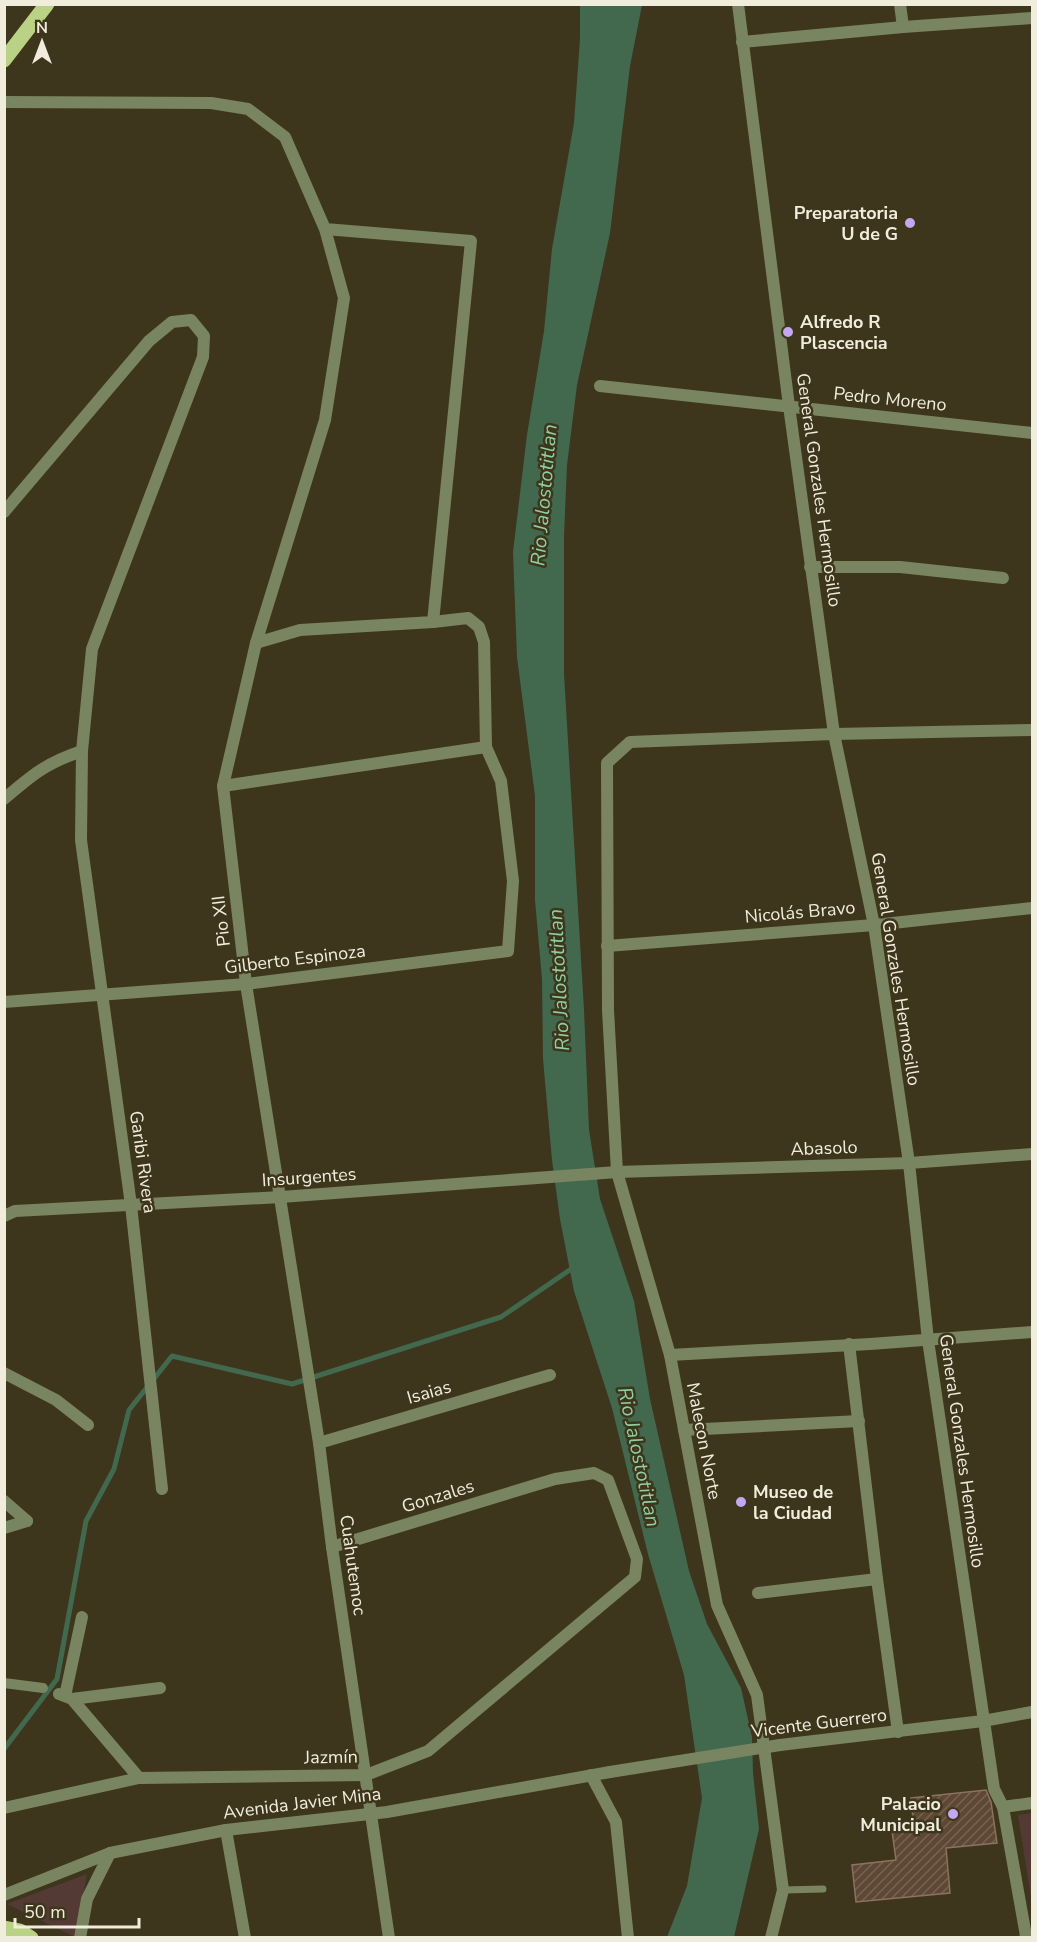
<svg xmlns="http://www.w3.org/2000/svg" width="1037" height="1942" viewBox="0 0 1037 1942" font-family="'Nunito Sans',sans-serif">
<defs>
<pattern id="building-hatch" width="6" height="6" patternUnits="userSpaceOnUse" patternTransform="scale(1.5)"><rect width="6" height="6" fill="#5e4835"/><path d="M-1 1l2-2M0 6l6-6M5 7l2-2" fill="none" stroke="#766352"/></pattern>
</defs>
<rect width="100%" height="100%" fill="#3e361c"/>
<!-- green -->
<g fill="#543a35">
<polygon points="1032,1813 1032,1904 1018,1815"/>
<polygon points="87,1874 75,1937 7,1904"/>
</g>
<!-- water -->
<polygon fill="#42694e" points="580,5 642,5 630,66 610,233 577,385 567,465 564,536 564,674 584,1010 589,1130 600,1199 634,1301 650,1399 689,1571 707,1624 741,1688 752,1737 753,1773 759,1829 734,1937 667,1937 687,1886 702,1798 684,1675 648,1554 612,1408 574,1291 560,1219 552,1160 543,1059 542,979 535,900 535,796 517,657 513,552 527,435 544,331 552,249 574,123 580,39"/>
<g fill="none" stroke-linecap="round" stroke-linejoin="round">
<!-- stream -->
<polyline stroke="#42694e" stroke-width="5" points="4,1749 57,1679 86,1521 114,1469 129,1410 172,1356 292,1384 501,1317 574,1267"/>
</g>
<!-- building -->
<polygon fill="url(#building-hatch)" stroke="#8a725e" stroke-width="1.5" points="986,1790 991,1802 997,1843 946,1848 950,1893 856,1902 852,1865 896,1860 892,1831 914,1829 911,1798"/>
<g fill="none" stroke-linecap="round" stroke-linejoin="round">
<!-- service -->
<polyline stroke="#788560" stroke-width="7" points="783,1890 823,1889"/>
<!-- pedestrian -->
<polyline stroke="#788560" stroke-width="10" points="4,1683 43,1688"/>
<!-- minor -->
<g stroke="#788560" stroke-width="12">
<polyline points="738,4 789,406 834,734 874,925 909,1163 928,1340 994,1789 1003,1807 1026,1936 1025,1938"/>
<polyline points="900,4 903,27"/>
<polyline points="742,42 903,27 1032,18"/>
<polyline points="4,102 211,103 248,109 285,137 325,229 344,298 325,420 256,643 300,630 433,622 471,241 325,229"/>
<polyline points="600,386 1032,433"/>
<polyline points="4,512 149,341 172,322 191,320 204,336 203,357 92,649 82,751"/>
<polyline points="810,567 900,567 1003,578"/>
<polyline points="256,643 223,786 246,984 319,1443 332,1547 389,1938"/>
<polyline points="223,786 486,747"/>
<path d="M 4,799 C 32,775 46,763 82,751 L 81,840 L 131,1205 L 162,1489"/>
<polyline points="607,946 874,925 1032,908"/>
<polyline points="4,1002 246,984 508,951 513,881 501,781 486,747 484,642 479,627 468,618 433,622"/>
<polyline points="4,1216 15,1211 281,1197 617,1172 909,1163 1032,1154"/>
<polyline points="849,1344 877,1579 898,1732"/>
<polyline points="670,1355 870,1344 1032,1332"/>
<polyline points="4,1373 56,1400 88,1425"/>
<polyline points="684,1430 859,1421"/>
<polyline points="319,1443 550,1375"/>
<polyline points="4,1501 27,1521"/>
<polyline points="4,1528 27,1521"/>
<polyline points="758,1593 877,1579"/>
<polyline points="59,1694 72,1699 139,1778"/>
<polyline points="65,1696 82,1617"/>
<polyline points="72,1699 160,1688"/>
<polyline points="591,1775 616,1822 628,1938"/>
<polyline points="1003,1807 1032,1803"/>
<polyline points="4,1808 139,1778 366,1775 428,1751 635,1577 637,1559 608,1480 594,1473 555,1479 332,1547"/>
<polyline points="226,1830 245,1938"/>
<polyline points="771,1938 783,1890 757,1695 717,1605 670,1355 617,1172 608,1010 607,763 630,742 834,734 1032,730"/>
</g>
<!-- tertiary -->
<g stroke="#788560" stroke-width="12">
<polyline points="780,1745 983,1721 1032,1712"/>
<polyline points="4,1895 110,1853 226,1830 387,1812 610,1772"/>
<polyline points="80,1938 87,1899 110,1853"/>
</g>
<!-- primary -->
<g stroke="#b9d285" stroke-width="15">
<polyline points="4,60 47,4"/>
<polyline points="4,1928 20,1931 31,1938"/>
</g>
<!-- tertiary-bridge -->
<polyline stroke="#788560" stroke-width="12" points="610,1772 780,1745"/>
</g>
<!-- markers -->
<g fill="#c5a7f1" stroke="#3e361c" stroke-width="2">
<circle cx="910" cy="223" r="6"/>
<circle cx="788" cy="332" r="6"/>
<circle cx="741" cy="1502" r="6"/>
<circle cx="953" cy="1814" r="6"/>
</g>
<g text-anchor="middle" dominant-baseline="central" stroke-width="5" stroke-linejoin="round" paint-order="stroke">
<!-- poi labels -->
<g font-size="18" font-weight="bold" fill="#f1eddd" stroke="#3e361c" text-anchor="end">
<text x="898" y="213">Preparatoria<tspan x="898" dy="21">U de G</tspan></text>
<text x="800" y="322" text-anchor="start">Alfredo R<tspan x="800" dy="21">Plascencia</tspan></text>
<text x="753" y="1492" text-anchor="start">Museo de<tspan x="753" dy="21">la Ciudad</tspan></text>
<text x="941" y="1804">Palacio<tspan x="941" dy="21">Municipal</tspan></text>
</g>
<!-- street labels -->
<g font-size="18" fill="#f1eddd" stroke="#3e361c">
<text transform="translate(890 399) rotate(6)">Pedro Moreno</text>
<text transform="translate(819 490) rotate(82)">General Gonzales Hermosillo</text>
<text transform="translate(800 912) rotate(-5)">Nicolás Bravo</text>
<text transform="translate(221 921) rotate(-97)">Pio XII</text>
<text transform="translate(295 959) rotate(-7)">Gilberto Espinoza</text>
<text transform="translate(896 969) rotate(81)">General Gonzales Hermosillo</text>
<text transform="translate(824 1148) rotate(-2)">Abasolo</text>
<text transform="translate(143 1162) rotate(82)">Garibi Rivera</text>
<text transform="translate(309 1177) rotate(-4)">Insurgentes</text>
<text transform="translate(429 1392) rotate(-16)">Isaias</text>
<text transform="translate(704 1441) rotate(79)">Malecon Norte</text>
<text transform="translate(962 1451) rotate(82)">General Gonzales Hermosillo</text>
<text transform="translate(438 1496) rotate(-17)">Gonzales</text>
<text transform="translate(353 1565) rotate(82)">Cuahutemoc</text>
<text transform="translate(819 1723) rotate(-7)">Vicente Guerrero</text>
<text transform="translate(331 1757) rotate(-1)">Jazmín</text>
<text transform="translate(302 1803) rotate(-7)">Avenida Javier Mina</text>
</g>
<!-- water labels -->
<g font-size="20" font-style="italic" fill="#8fd0a2" stroke="#3e361c">
<text transform="translate(544 495) rotate(-85)">Rio Jalostotitlan</text>
<text transform="translate(559 980) rotate(-93)">Rio Jalostotitlan</text>
<text transform="translate(639 1457) rotate(78)">Rio Jalostotitlan</text>
</g>
</g>
<!-- border -->
<rect width="1037" height="1942" fill="none" stroke="#f1eddd" stroke-width="12"/>
<!-- north arrow -->
<g transform="translate(42 42)" stroke="#3e361c" stroke-width="4.5" paint-order="stroke">
<path d="M0-4.5L10 22L0 15L-10 22Z" fill="#f1eddd"/>
<text y="-9" font-size="16" font-weight="bold" text-anchor="middle" fill="#f1eddd">N</text>
</g>
<!-- scale -->
<path d="M15 1918v9h124v-9" fill="none" stroke="#f1eddd" stroke-width="3"/>
<text x="24" y="1918" font-size="18" fill="#f1eddd" stroke="#3e361c" stroke-width="4.5" paint-order="stroke">50 m</text>
</svg>
